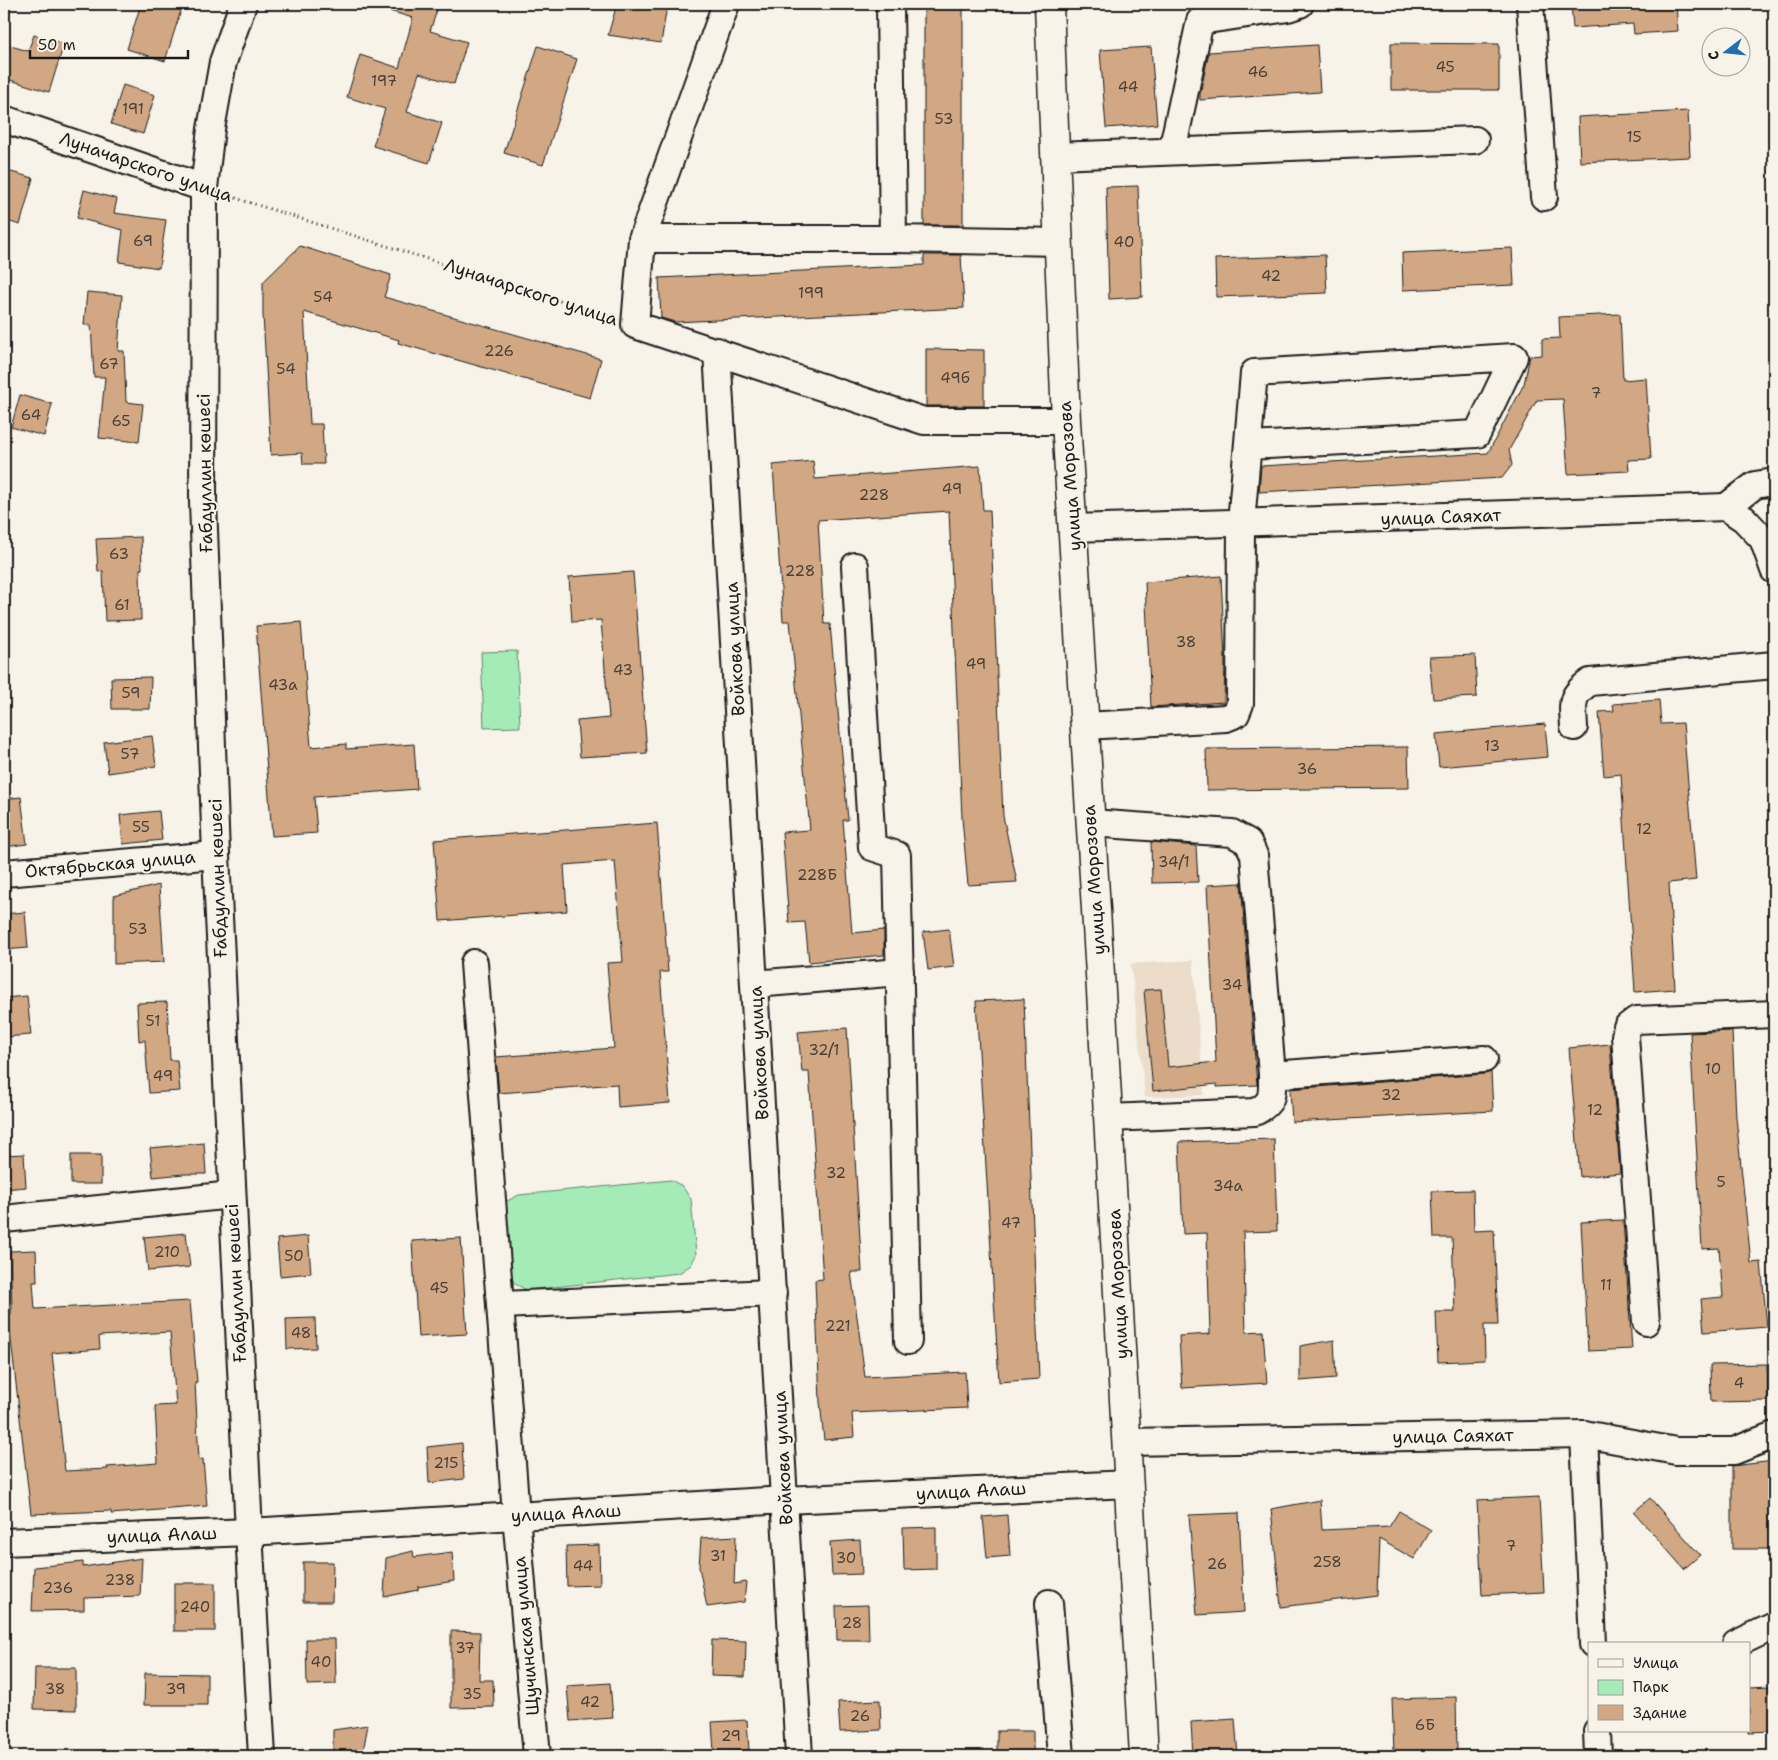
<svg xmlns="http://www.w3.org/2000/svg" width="1778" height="1760" viewBox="0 0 1778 1760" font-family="'Shantell Sans',sans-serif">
<rect width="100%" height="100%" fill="#f7f3e8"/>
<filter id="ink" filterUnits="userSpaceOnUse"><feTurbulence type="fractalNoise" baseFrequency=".02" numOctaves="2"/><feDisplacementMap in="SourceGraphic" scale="10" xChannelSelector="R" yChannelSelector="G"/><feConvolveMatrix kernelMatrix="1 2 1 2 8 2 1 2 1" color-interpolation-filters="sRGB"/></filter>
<g filter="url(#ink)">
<!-- built -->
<polygon fill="#ecdcca" points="1193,960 1204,1095 1145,1097 1131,964"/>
<!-- green -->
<g fill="#a5ebb7" stroke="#60846a">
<polygon points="517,651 520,727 484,728 481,652"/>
<polygon points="671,1180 682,1186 691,1199 696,1255 691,1265 679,1273 527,1290 515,1284 506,1270 501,1210 507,1201 519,1195"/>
</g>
<!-- building -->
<g fill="#d1a883" stroke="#1c1c1c" fill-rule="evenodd">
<polygon points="141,4 183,4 165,61 127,49"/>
<polygon points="379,4 439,4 430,31 467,42 454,84 419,73 407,112 442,123 429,163 373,146 385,109 347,97 360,55 399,68 413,18 379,8"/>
<polygon points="617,4 658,4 667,6 661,43 608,35"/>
<rect x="924" y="4" width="39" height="221"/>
<polygon points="1571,4 1676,4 1678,31 1634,34 1633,24 1573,28"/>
<polygon points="34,35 64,44 49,92 4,78 4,44 28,51"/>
<polygon points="1391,43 1499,44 1499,90 1391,90"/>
<polygon points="1317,45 1320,92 1200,100 1200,94 1209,52"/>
<polygon points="538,46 577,59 543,165 504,153"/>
<polygon points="1151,47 1157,124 1106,128 1100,50"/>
<polygon points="123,85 155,95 143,134 111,124"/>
<polygon points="1688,111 1690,157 1580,162 1578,117"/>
<polygon points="4,170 33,178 20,225 4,220"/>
<polygon points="1138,186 1142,297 1109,299 1106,187"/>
<polygon points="84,190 117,199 114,213 166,220 159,268 119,262 123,230 77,218"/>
<polygon points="300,246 391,275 384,297 601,359 590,398 398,343 399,340 304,312 310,424 322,424 324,464 303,464 302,453 271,455 263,315 263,282"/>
<polygon points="1512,248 1514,285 1403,290 1402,253"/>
<polygon points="924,255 961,255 964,308 675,322 661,318 659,278 924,265"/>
<polygon points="1325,255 1327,293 1216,297 1215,259"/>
<polygon points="87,292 122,295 118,351 124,351 126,402 143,404 139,442 99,438 105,377 94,377 91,325 84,325"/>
<polygon points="1620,314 1623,380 1646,378 1651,459 1628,460 1629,471 1568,474 1563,399 1537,400 1509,450 1512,465 1502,478 1259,492 1261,466 1488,453 1524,384 1530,356 1542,355 1542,339 1560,338 1559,317"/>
<polygon points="926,349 984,350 984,406 926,406"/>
<polygon points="20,395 52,404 44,436 11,427"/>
<polygon points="813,461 815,479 980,466 983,510 990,510 1003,816 1017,882 968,885 962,818 949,511 818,520 824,624 830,624 848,820 843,820 852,933 884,930 884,955 809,962 805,922 789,923 782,832 810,830 790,621 783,621 773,465"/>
<polygon points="141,537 142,569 140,569 141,620 105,621 103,571 98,572 96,539"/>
<polygon points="633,572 647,753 580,757 577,721 609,718 601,620 572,622 569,577"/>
<polygon points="1221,576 1225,659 1224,702 1151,707 1145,582"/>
<polygon points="301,622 311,747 346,744 346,749 414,744 417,789 314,797 317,833 272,836 256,626"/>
<polygon points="1475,655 1477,697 1433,699 1429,657"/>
<polygon points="151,677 150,709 112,709 111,678"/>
<polygon points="1659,700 1661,724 1683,723 1696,880 1669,883 1675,989 1635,992 1621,774 1604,776 1599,712 1614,711 1613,704"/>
<polygon points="1545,724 1548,757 1439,767 1436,734"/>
<polygon points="152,736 156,766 108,773 104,742"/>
<polygon points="1408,747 1409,788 1207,790 1206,749"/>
<polygon points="21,797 27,844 4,847 4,799"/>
<polygon points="159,811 162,840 123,844 120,815"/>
<polygon points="657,823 668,972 660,972 670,1103 618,1107 617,1084 499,1093 496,1057 614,1048 607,963 623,962 615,861 564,865 567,911 440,921 434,840"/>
<polygon points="1151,842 1196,846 1198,882 1152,883"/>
<polygon points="1241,883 1257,1085 1217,1087 1217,1084 1153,1091 1144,990 1161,989 1168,1067 1216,1062 1207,885"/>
<polygon points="159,885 164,962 114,964 114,896"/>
<polygon points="25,912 28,948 4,950 4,914"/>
<polygon points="949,929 954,967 928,970 923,932"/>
<polygon points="27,996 31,1035 4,1037 4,998"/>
<polygon points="1024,999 1039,1379 999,1382 976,1001"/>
<polygon points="167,1002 170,1060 177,1060 180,1091 149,1093 145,1040 139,1041 137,1003"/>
<polygon points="847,1028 862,1272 851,1272 865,1377 965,1372 967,1408 852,1413 854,1437 824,1440 820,1402 815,1280 823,1279 809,1072 802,1072 798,1032"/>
<polygon points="1732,1031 1736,1117 1751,1263 1761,1262 1767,1327 1704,1332 1701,1299 1723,1297 1719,1248 1702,1249 1690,1033"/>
<polygon points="1610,1044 1620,1173 1580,1177 1569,1048"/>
<polygon points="1491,1072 1493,1111 1292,1122 1290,1089 1485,1074"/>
<polygon points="1274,1139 1277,1231 1243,1232 1246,1332 1263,1331 1267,1383 1182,1388 1179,1336 1210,1334 1207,1233 1183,1234 1179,1142"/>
<polygon points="204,1143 206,1174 184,1174 153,1177 150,1148"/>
<polygon points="24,1154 26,1187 4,1189 4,1155"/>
<rect x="71" y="1155" width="30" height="29"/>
<polygon points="1473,1190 1474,1231 1494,1230 1498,1325 1484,1325 1485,1360 1438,1362 1436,1312 1455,1312 1452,1238 1434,1238 1432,1191"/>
<polygon points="1623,1220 1632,1349 1588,1351 1581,1222"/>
<polygon points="186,1233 190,1267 148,1271 144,1237"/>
<polygon points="308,1236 311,1273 280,1276 277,1239"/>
<polygon points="461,1238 467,1334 418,1337 412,1241"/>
<path d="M 36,1250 L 37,1282 L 33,1282 L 35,1309 L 190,1301 L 197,1382 L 195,1382 L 199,1460 L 203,1459 L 207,1506 L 111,1514 L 111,1511 L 31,1514 L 8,1314 L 11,1314 L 11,1309 L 12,1309 L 10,1251 ZM 170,1332 L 176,1405 L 155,1406 L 158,1463 L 107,1467 L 108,1469 L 65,1471 L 52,1353 L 100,1349 L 99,1336 Z"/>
<polygon points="315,1318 316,1348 287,1349 286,1319"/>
<polygon points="1334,1340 1336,1378 1300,1381 1300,1346"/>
<polygon points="1767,1364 1768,1401 1711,1402 1710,1365"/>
<polygon points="462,1443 464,1479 429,1483 427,1447"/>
<polygon points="1774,1461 1774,1549 1732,1549 1732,1466"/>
<polygon points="1539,1497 1544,1592 1482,1595 1477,1500"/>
<polygon points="1650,1498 1700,1555 1684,1569 1634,1512"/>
<polygon points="1320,1500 1322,1530 1389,1527 1399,1511 1431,1530 1414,1559 1379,1539 1377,1595 1281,1607 1271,1509"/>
<polygon points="1239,1513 1244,1612 1197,1615 1189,1515"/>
<polygon points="1007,1515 1010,1556 987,1558 983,1517"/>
<polygon points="936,1527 936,1569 904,1570 903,1528"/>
<polygon points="736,1536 734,1584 746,1582 744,1602 707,1607 699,1567 701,1538"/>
<polygon points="860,1540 862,1574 832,1575 830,1542"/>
<polygon points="599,1545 600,1585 567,1586 566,1546"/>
<polygon points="413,1551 414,1557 452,1552 454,1581 418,1587 418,1590 384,1597 386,1558"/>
<polygon points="142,1558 140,1596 84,1598 84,1610 32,1611 34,1567 83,1562 83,1567"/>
<polygon points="303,1562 333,1562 332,1602 303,1602"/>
<rect x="174" y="1583" width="41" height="48"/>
<polygon points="868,1605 869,1640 837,1640 836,1606"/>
<polygon points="451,1631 480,1632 479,1680 493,1680 494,1707 451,1708"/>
<polygon points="306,1639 335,1639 336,1684 307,1685"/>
<polygon points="712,1640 746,1641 745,1677 711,1676"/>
<polygon points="35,1668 76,1668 76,1710 34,1709"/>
<polygon points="145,1673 207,1674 207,1705 144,1705"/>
<polygon points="610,1683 613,1718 570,1721 567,1686"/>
<polygon points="1771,1687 1773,1731 1749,1732 1749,1688"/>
<polygon points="1456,1697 1457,1751 1394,1753 1392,1699"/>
<polygon points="880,1700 881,1730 840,1732 838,1702"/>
<polygon points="1235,1719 1238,1756 1193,1756 1191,1722"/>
<polygon points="747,1720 749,1750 714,1752 712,1722"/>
<polygon points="368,1725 362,1756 333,1756 333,1730"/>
<rect x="997" y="1731" width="36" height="25"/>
</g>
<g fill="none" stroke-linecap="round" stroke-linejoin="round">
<!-- minor casing -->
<g stroke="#1c1c1c" stroke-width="30">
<g id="minor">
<polyline points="243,4 223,62 211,129 204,188 203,502 216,855 249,1532 262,1756"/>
<polyline points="726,4 642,239 635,325 924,421 1066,421"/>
<polyline points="890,4 893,239"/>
<polyline points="1530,4 1544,197"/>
<polyline points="4,119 204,188"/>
<polyline points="1172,151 1200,21 1288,8 1300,4"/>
<polyline points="1055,156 1475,140"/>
<polyline points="642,239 893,239 1059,242"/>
<polyline points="717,351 799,1756"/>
<polyline points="1726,507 1755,485 1774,482"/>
<polyline points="1073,528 1726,507 1744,519 1763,539 1774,570"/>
<polyline points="855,566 872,847 897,855 908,1341"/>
<polyline points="1085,726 1226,718 1236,714 1240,704 1241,523 1254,373 1514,357 1477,434 1248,446"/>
<path d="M 1574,727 C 1573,704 1569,696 1590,682 L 1774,665"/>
<path d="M 1091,823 L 1232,833 L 1248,842 L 1254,855 L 1272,1075 C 1272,1096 1274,1102 1255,1112 L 1108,1118"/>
<polyline points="4,873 216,855"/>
<polyline points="474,963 516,1515 537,1756"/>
<polyline points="755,984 900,972"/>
<polyline points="1272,1075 1484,1059"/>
<polyline points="4,1219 232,1195"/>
<polyline points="500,1305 773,1293"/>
<polyline points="1646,1322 1625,1036 1627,1027 1636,1020 1774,1014"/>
<polyline points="1584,1434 1593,1644"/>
<polyline points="1127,1442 1584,1434 1676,1451 1734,1451 1774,1435"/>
<polyline points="4,1542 249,1532 785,1500 1129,1484"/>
<polyline points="1049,1603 1061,1756"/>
<polyline points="1736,1644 1774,1626"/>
<polyline points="1597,1731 1598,1756"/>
</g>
</g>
<!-- major casing -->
<g stroke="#1c1c1c" stroke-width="31">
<polyline id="major" points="1049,4 1066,421 1101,991 1144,1756"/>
</g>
<!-- path -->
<polyline stroke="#1c1c1c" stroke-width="3" stroke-dasharray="1 4" stroke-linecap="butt" points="226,195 613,318"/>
<!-- minor -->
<use href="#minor" stroke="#f7f3e8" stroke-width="26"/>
<!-- major -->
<use href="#major" stroke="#f7f3e8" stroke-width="28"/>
</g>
</g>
<g text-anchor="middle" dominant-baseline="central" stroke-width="4" stroke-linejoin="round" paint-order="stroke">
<!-- number labels -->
<g font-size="15" fill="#493f36">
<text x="1445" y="67">45</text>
<text x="1258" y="72">46</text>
<text x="384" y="81">197</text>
<text x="1128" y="87">44</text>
<text x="133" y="109">191</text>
<text x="944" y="119">53</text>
<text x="1634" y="137">15</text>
<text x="143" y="241">69</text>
<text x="1124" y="242">40</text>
<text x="1271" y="276">42</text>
<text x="811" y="293">199</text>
<text x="323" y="297">54</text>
<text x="499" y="351">226</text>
<text x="109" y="364">67</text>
<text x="286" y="369">54</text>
<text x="955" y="378">49б</text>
<text x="1596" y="393">7</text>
<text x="31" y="415">64</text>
<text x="121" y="421">65</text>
<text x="952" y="489">49</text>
<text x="874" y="495">228</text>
<text x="119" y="554">63</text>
<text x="800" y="571">228</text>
<text x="122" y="605">61</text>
<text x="1186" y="642">38</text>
<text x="976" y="664">49</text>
<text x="623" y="670">43</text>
<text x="283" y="685">43а</text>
<text x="131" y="693">59</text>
<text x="1492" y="746">13</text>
<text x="130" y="754">57</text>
<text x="1307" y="769">36</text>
<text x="141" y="827">55</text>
<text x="1644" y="829">12</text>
<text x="1174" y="862">34/1</text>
<text x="817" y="875">228Б</text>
<text x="138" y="929">53</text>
<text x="1232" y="985">34</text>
<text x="153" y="1021">51</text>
<text x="824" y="1050">32/1</text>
<text x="1713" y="1069">10</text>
<text x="163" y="1076">49</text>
<text x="1391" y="1095">32</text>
<text x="1595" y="1110">12</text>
<text x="836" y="1173">32</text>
<text x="1721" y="1182">5</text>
<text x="1228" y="1186">34а</text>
<text x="1011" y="1223">47</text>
<text x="167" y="1252">210</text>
<text x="294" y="1256">50</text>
<text x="1606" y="1285">11</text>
<text x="439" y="1288">45</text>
<text x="838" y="1326">221</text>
<text x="301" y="1333">48</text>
<text x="1739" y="1383">4</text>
<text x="446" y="1463">215</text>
<text x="1511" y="1546">7</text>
<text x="718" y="1556">31</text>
<text x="846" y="1558">30</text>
<text x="1327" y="1562">258</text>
<text x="1217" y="1564">26</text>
<text x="583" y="1566">44</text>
<text x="120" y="1580">238</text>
<text x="58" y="1588">236</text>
<text x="195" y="1607">240</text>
<text x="852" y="1623">28</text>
<text x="465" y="1648">37</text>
<text x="321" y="1662">40</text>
<text x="55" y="1689">38</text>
<text x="176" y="1689">39</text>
<text x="472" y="1694">35</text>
<text x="590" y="1702">42</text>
<text x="860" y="1716">26</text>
<text x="1425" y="1725">6Б</text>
<text x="731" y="1736">29</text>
</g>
<!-- street labels -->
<g font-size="18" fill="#1c1c1c" stroke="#f7f3e8">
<text transform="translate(146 167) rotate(19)">Луначарского улица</text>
<text transform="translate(531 292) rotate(18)">Луначарского улица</text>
<text transform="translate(205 473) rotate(-91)">Ғабдуллин көшесі</text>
<text transform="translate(1070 476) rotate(-94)">улица Морозова</text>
<text transform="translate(1441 517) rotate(-2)">улица Саяхат</text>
<text transform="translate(735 649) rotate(-93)">Войкова улица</text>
<text transform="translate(110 864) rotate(-5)">Октябрьская улица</text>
<text transform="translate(218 878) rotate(-92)">Ғабдуллин көшесі</text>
<text transform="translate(1094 880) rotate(-94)">улица Морозова</text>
<text transform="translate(759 1053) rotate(-93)">Войкова улица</text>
<text transform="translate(236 1283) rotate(-93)">Ғабдуллин көшесі</text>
<text transform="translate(1118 1284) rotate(-93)">улица Морозова</text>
<text transform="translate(1453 1436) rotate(-1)">улица Саяхат</text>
<text transform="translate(783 1458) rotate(-93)">Войкова улица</text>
<text transform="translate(971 1491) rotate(-3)">улица Алаш</text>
<text transform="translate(566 1513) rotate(-3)">улица Алаш</text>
<text transform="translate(162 1535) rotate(-2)">улица Алаш</text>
<text transform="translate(526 1636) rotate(-95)">Щучинская улица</text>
</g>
</g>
<!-- margin -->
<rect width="1778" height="1760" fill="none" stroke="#f7f3e8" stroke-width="20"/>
<rect x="10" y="10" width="1758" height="1740" fill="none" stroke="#1c1c1c" stroke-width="2" filter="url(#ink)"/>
<!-- legend -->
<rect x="1588" y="1642" width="162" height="90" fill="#f7f3e8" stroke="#9f9d96"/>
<rect x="1598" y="1659" width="25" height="8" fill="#f7f3e8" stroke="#9f9d96"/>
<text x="1633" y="1668" font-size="15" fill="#1c1c1c">Улица</text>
<rect x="1598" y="1680" width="25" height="15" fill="#a5ebb7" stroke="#9f9d96"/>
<text x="1633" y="1692" font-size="15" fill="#1c1c1c">Парк</text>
<rect x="1598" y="1705" width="25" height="15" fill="#d1a883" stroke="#9f9d96"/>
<text x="1633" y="1718" font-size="15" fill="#1c1c1c">Здание</text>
<!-- north arrow -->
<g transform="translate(1726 52) rotate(254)"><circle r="24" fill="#f7f3e8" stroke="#9f9d96"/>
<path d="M0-4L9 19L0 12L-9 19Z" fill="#1f6fb2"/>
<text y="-8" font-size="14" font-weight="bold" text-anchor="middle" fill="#1c1c1c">С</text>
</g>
<!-- scale -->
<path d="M30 50v8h158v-8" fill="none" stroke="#1c1c1c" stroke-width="2.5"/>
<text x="38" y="50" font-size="15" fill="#1c1c1c" stroke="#f7f3e8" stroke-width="4" paint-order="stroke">50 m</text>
</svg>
